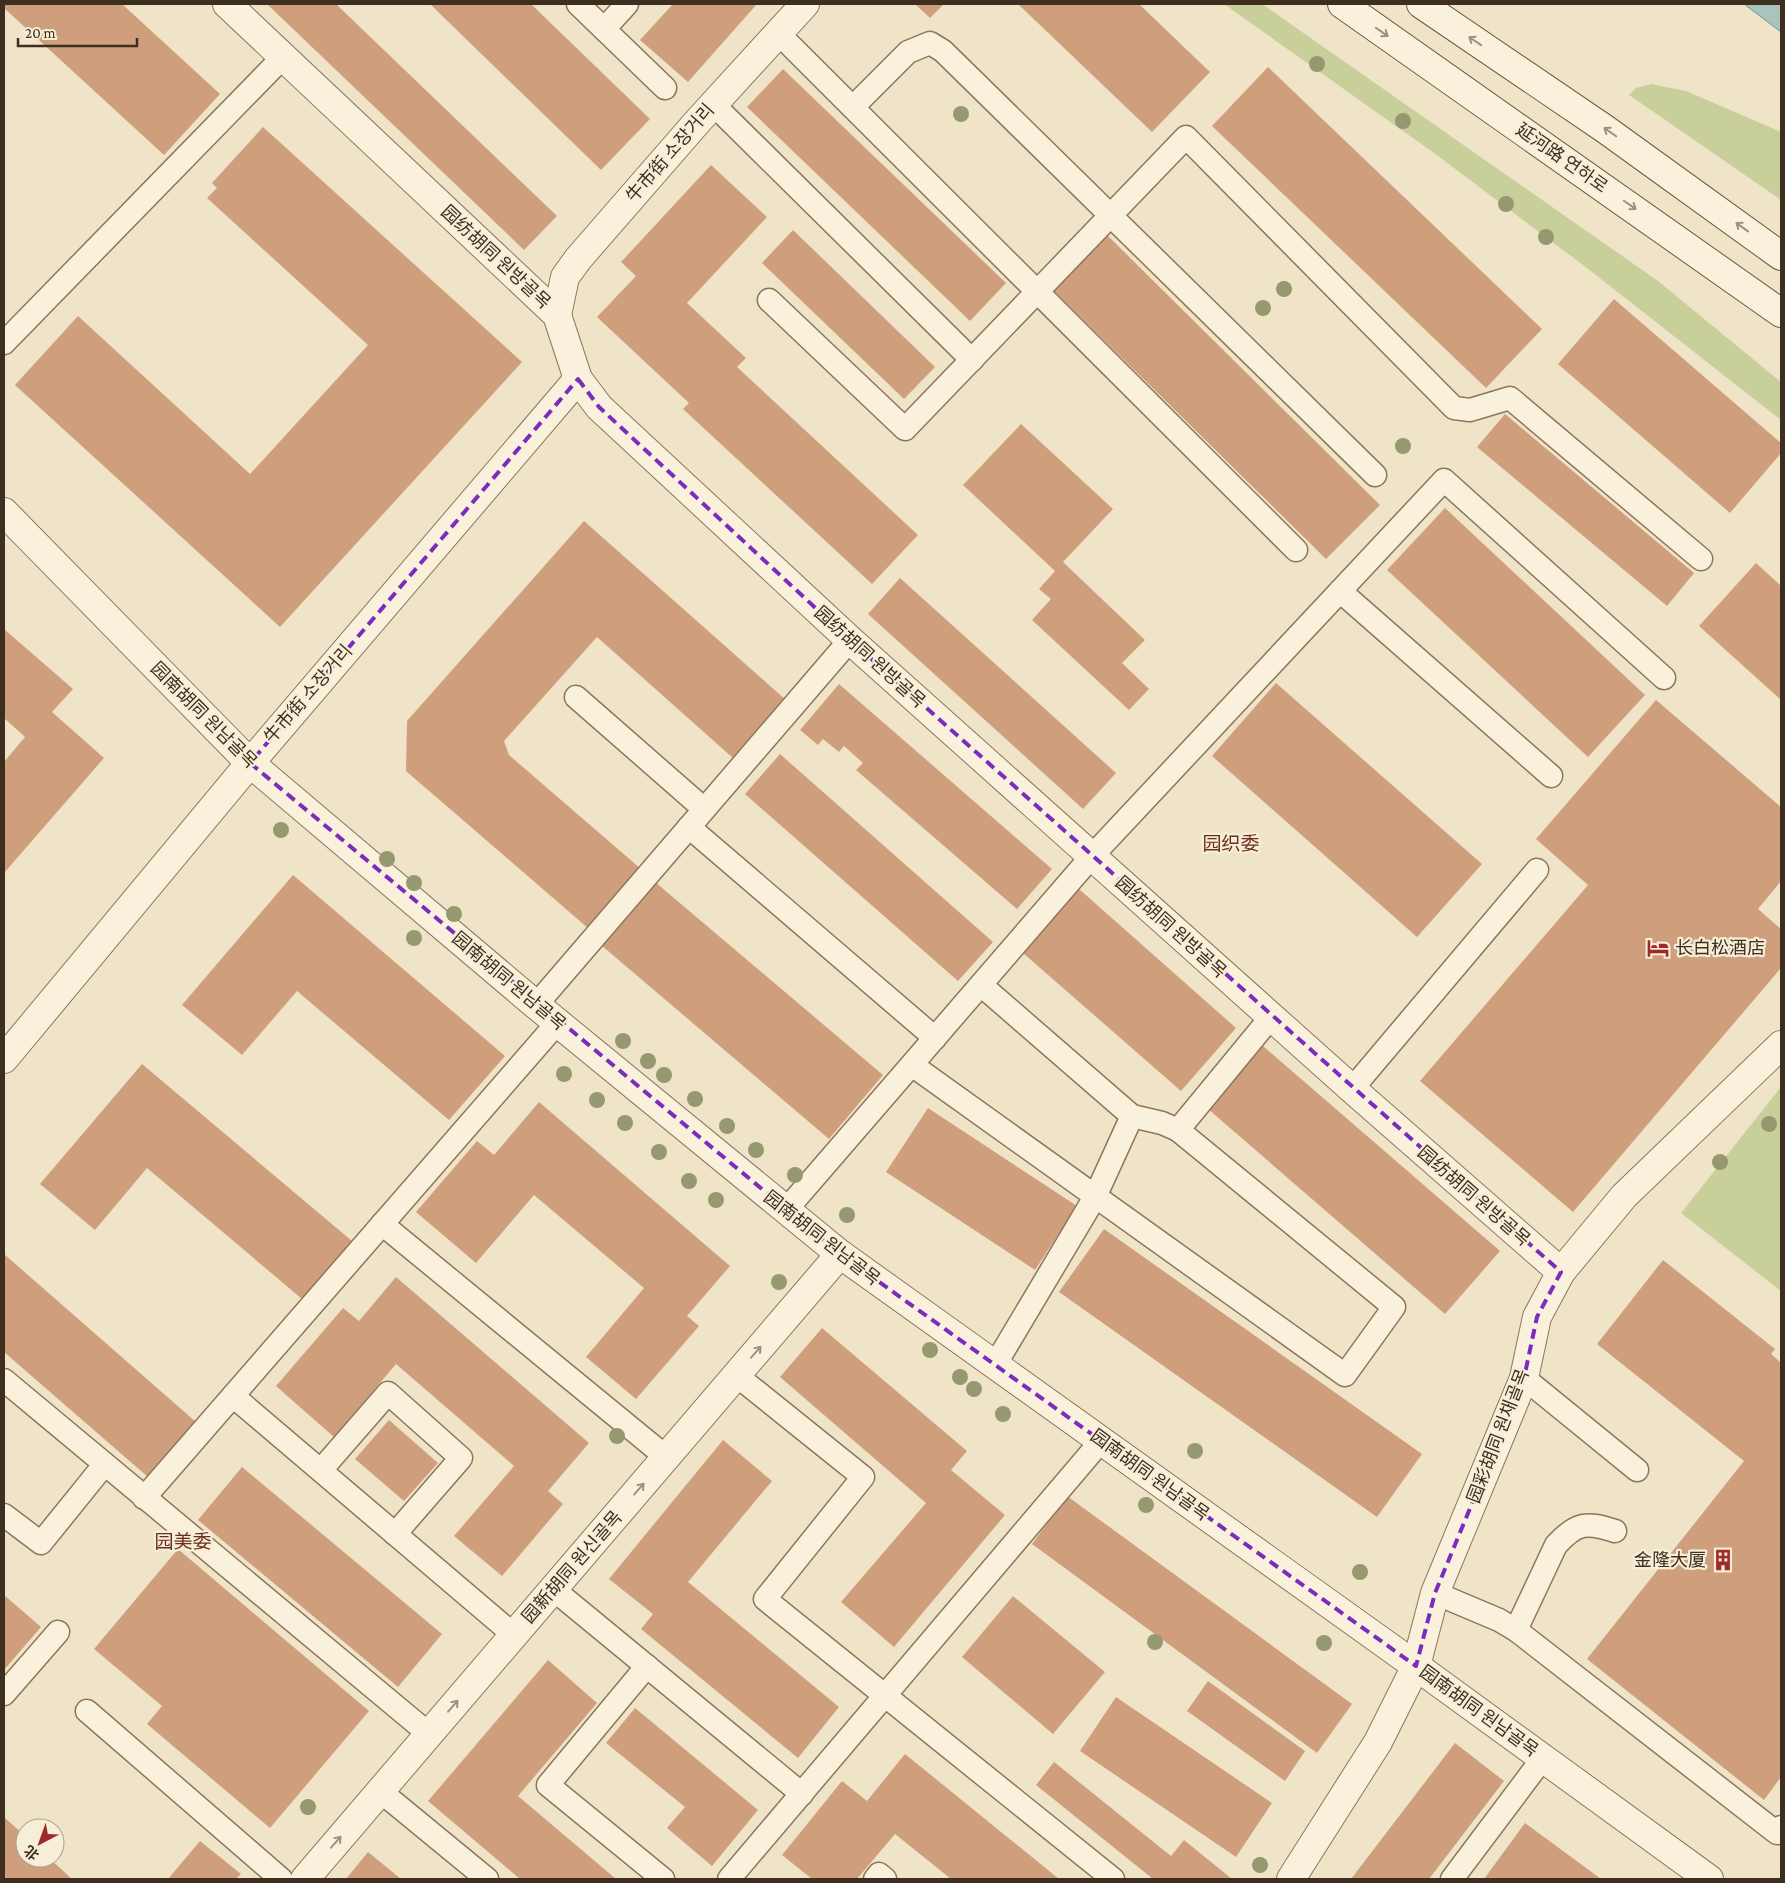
<svg xmlns="http://www.w3.org/2000/svg" width="1785" height="1883" viewBox="0 0 1785 1883" font-family="'Crimson Pro','Noto Sans SC','Noto Sans KR',serif">
<rect width="100%" height="100%" fill="#f0e4c8"/>
<!-- green -->
<g fill="#c9cf9b">
<polygon points="1224,4 1262,4 1658,281 1781,382 1781,420 1583,265 1434,153"/>
<polygon points="1651,84 1686,91 1781,132 1781,200 1629,95 1636,88"/>
<polygon points="1781,1087 1781,1291 1681,1213"/>
</g>
<!-- water -->
<polygon fill="#a9c4bc" stroke="#6f938a" points="1744,4 1781,4 1781,32"/>
<!-- building -->
<g fill="#cf9f7d">
<polygon points="4,4 122,4 220,94 164,155 4,8"/>
<polygon points="267,4 336,4 557,216 524,250"/>
<polygon points="430,4 531,4 650,119 601,170"/>
<polygon points="673,4 757,4 688,82 640,40"/>
<polygon points="915,4 944,4 930,18"/>
<polygon points="1018,4 1139,4 1210,72 1152,132"/>
<polygon points="1268,67 1542,329 1486,388 1212,126"/>
<polygon points="783,69 1006,283 970,321 747,107"/>
<polygon points="263,127 522,362 280,627 15,385 78,316 250,474 368,345 207,198 217,188 212,183"/>
<polygon points="711,165 767,217 687,303 746,358 737,367 918,535 872,584 683,409 689,403 597,317 636,276 621,262"/>
<polygon points="793,230 935,367 904,399 762,263"/>
<polygon points="1104,232 1380,505 1326,559 1050,287"/>
<polygon points="1614,299 1781,443 1781,453 1730,513 1558,364"/>
<polygon points="1505,414 1694,573 1667,606 1477,447"/>
<polygon points="1021,424 1113,509 1063,562 1145,640 1122,663 1149,689 1129,710 1032,620 1051,599 1039,589 1055,571 963,485"/>
<polygon points="1445,508 1645,695 1588,757 1387,570"/>
<polygon points="584,521 786,700 734,759 597,637 504,741 509,755 641,869 589,929 406,771 407,721"/>
<polygon points="1756,563 1781,586 1781,700 1699,626"/>
<polygon points="900,578 1116,773 1083,809 868,614"/>
<polygon points="4,629 73,689 52,712 104,758 4,873 4,762 25,737 4,718"/>
<polygon points="1276,683 1482,864 1417,937 1212,756"/>
<polygon points="839,684 1052,869 1017,909 856,770 863,763 844,746 839,752 823,739 818,745 800,730"/>
<polygon points="1656,700 1781,807 1781,881 1758,909 1781,929 1781,968 1573,1212 1420,1081 1588,885 1536,839"/>
<polygon points="780,754 993,942 958,981 745,794"/>
<polygon points="293,875 505,1056 449,1120 297,991 242,1055 182,1005"/>
<polygon points="655,882 883,1075 829,1139 601,945"/>
<polygon points="1079,889 1236,1028 1181,1091 1023,953"/>
<polygon points="1263,1046 1500,1251 1445,1314 1208,1109"/>
<polygon points="142,1064 352,1241 302,1299 147,1168 95,1230 40,1184"/>
<polygon points="539,1102 730,1266 687,1316 699,1326 636,1399 586,1357 644,1288 534,1195 476,1263 416,1212 477,1141 494,1155"/>
<polygon points="928,1108 1077,1206 1035,1270 886,1172"/>
<polygon points="1104,1229 1422,1454 1377,1517 1059,1292"/>
<polygon points="4,1254 196,1422 148,1477 4,1352"/>
<polygon points="1663,1260 1775,1349 1771,1354 1781,1363 1781,1777 1764,1800 1587,1659 1744,1461 1597,1344"/>
<polygon points="396,1277 589,1443 548,1491 563,1504 502,1576 454,1536 514,1466 396,1364 334,1437 276,1386 343,1308 359,1321"/>
<polygon points="822,1328 967,1451 951,1470 1005,1515 894,1647 841,1602 926,1503 780,1377"/>
<polygon points="389,1420 438,1463 404,1501 355,1459"/>
<polygon points="723,1440 772,1481 688,1582 839,1707 798,1758 641,1629 653,1614 609,1579"/>
<polygon points="242,1467 442,1634 398,1687 198,1520"/>
<polygon points="1067,1496 1352,1704 1317,1753 1032,1544"/>
<polygon points="178,1549 369,1711 270,1828 147,1724 162,1706 94,1649"/>
<polygon points="4,1595 41,1627 4,1670"/>
<polygon points="1013,1596 1105,1672 1053,1734 962,1657"/>
<polygon points="548,1660 597,1703 518,1796 616,1879 520,1879 428,1801"/>
<polygon points="1208,1681 1305,1751 1285,1781 1187,1711"/>
<polygon points="1116,1697 1272,1803 1236,1857 1080,1751"/>
<polygon points="635,1708 758,1810 712,1866 667,1828 685,1807 606,1743"/>
<polygon points="1455,1743 1504,1781 1429,1879 1351,1879"/>
<polygon points="905,1754 1059,1879 951,1879 895,1834 857,1879 812,1879 782,1855 842,1781 867,1801"/>
<polygon points="1054,1762 1171,1856 1184,1840 1232,1879 1153,1879 1036,1785"/>
<polygon points="4,1817 25,1836 25,1858 49,1858 72,1879 4,1879"/>
<polygon points="1525,1823 1601,1879 1484,1879"/>
<polygon points="200,1841 241,1874 236,1879 168,1879"/>
<polygon points="368,1852 401,1879 346,1879"/>
</g>
<g fill="none" stroke-linecap="round" stroke-linejoin="round">
<!-- lane casing -->
<g stroke="#8d765c" stroke-width="25">
<g id="lane">
<polyline points="578,4 665,88"/>
<polyline points="604,29 627,4"/>
<polyline points="778,33 1296,550"/>
<polyline points="713,104 972,360"/>
<polyline points="853,107 908,52 930,43 943,51 1375,475"/>
<polyline points="769,300 905,429 1186,137 1454,408 1470,410 1510,398 1701,559"/>
<polyline points="4,343 283,57"/>
<polyline points="1340,591 1551,776"/>
<polyline points="576,697 704,809"/>
<polyline points="689,827 935,1038"/>
<polyline points="536,1005 850,640"/>
<polyline points="912,1065 1345,1375 1394,1307 1178,1130 1162,1123 1132,1116 981,985"/>
<polyline points="1352,1089 1537,870"/>
<polyline points="1178,1130 1271,1017"/>
<polyline points="786,1210 1092,856 1444,480 1664,678"/>
<polyline points="382,1224 666,1457"/>
<polyline points="995,1365 1095,1197 1132,1116"/>
<polyline points="736,1375 863,1477 765,1599 1113,1879"/>
<polyline points="1524,1378 1637,1470"/>
<polyline points="4,1380 429,1734"/>
<polyline points="233,1396 514,1635"/>
<polyline points="321,1470 388,1393 461,1458 395,1534"/>
<polyline points="144,1498 558,1022"/>
<polyline points="4,1515 41,1543 104,1465"/>
<polyline points="553,1589 802,1794"/>
<polyline points="1435,1593 1499,1620 1516,1630 1777,1833 1781,1827"/>
<path d="M 1516,1630 L 1556,1545 C 1577,1522 1587,1522 1615,1531"/>
<polyline points="647,1666 548,1785 663,1879"/>
<polyline points="4,1694 58,1632"/>
<polyline points="87,1711 281,1879"/>
<polyline points="380,1791 487,1879"/>
<polyline points="729,1879 1101,1441"/>
<polyline points="875,1879 879,1874 885,1879"/>
<polyline points="1452,1879 1543,1758"/>
</g>
</g>
<!-- street casing -->
<g stroke="#8d765c" stroke-width="30">
<g id="street">
<polyline points="227,4 557,315 578,379 599,407 850,640 1352,1089 1561,1272"/>
<polyline points="557,315 565,277 578,259 698,121 805,4"/>
<polyline points="4,512 250,763 536,1005 840,1254 1416,1666 1709,1879"/>
<polyline points="4,1059 250,763 578,379"/>
<polyline points="305,1879 840,1254"/>
<polyline points="1291,1879 1378,1742 1416,1666 1435,1593 1524,1378 1537,1317 1561,1272 1624,1196 1781,1045"/>
</g>
</g>
<!-- secondary casing -->
<g stroke="#6f573f" stroke-width="30">
<g id="secondary">
<polyline points="1342,4 1781,313"/>
<polyline points="1421,4 1605,129 1781,256"/>
</g>
</g>
<!-- lane -->
<use href="#lane" stroke="#faf1dc" stroke-width="22"/>
<!-- street -->
<use href="#street" stroke="#faf1dc" stroke-width="28"/>
<!-- secondary -->
<use href="#secondary" stroke="#faf1dc" stroke-width="28"/>
</g>
<!-- trees -->
<g fill="#96986f">
<circle cx="1317" cy="64" r="8"/>
<circle cx="961" cy="114" r="8"/>
<circle cx="1403" cy="121" r="8"/>
<circle cx="1506" cy="204" r="8"/>
<circle cx="1546" cy="237" r="8"/>
<circle cx="1284" cy="289" r="8"/>
<circle cx="1263" cy="308" r="8"/>
<circle cx="1403" cy="446" r="8"/>
<circle cx="281" cy="830" r="8"/>
<circle cx="387" cy="859" r="8"/>
<circle cx="414" cy="883" r="8"/>
<circle cx="454" cy="914" r="8"/>
<circle cx="414" cy="938" r="8"/>
<circle cx="623" cy="1041" r="8"/>
<circle cx="648" cy="1061" r="8"/>
<circle cx="564" cy="1074" r="8"/>
<circle cx="664" cy="1075" r="8"/>
<circle cx="695" cy="1099" r="8"/>
<circle cx="597" cy="1100" r="8"/>
<circle cx="625" cy="1123" r="8"/>
<circle cx="1769" cy="1124" r="8"/>
<circle cx="727" cy="1126" r="8"/>
<circle cx="756" cy="1150" r="8"/>
<circle cx="659" cy="1152" r="8"/>
<circle cx="1720" cy="1162" r="8"/>
<circle cx="795" cy="1175" r="8"/>
<circle cx="689" cy="1181" r="8"/>
<circle cx="716" cy="1200" r="8"/>
<circle cx="847" cy="1215" r="8"/>
<circle cx="779" cy="1282" r="8"/>
<circle cx="930" cy="1350" r="8"/>
<circle cx="960" cy="1377" r="8"/>
<circle cx="974" cy="1389" r="8"/>
<circle cx="1003" cy="1414" r="8"/>
<circle cx="617" cy="1436" r="8"/>
<circle cx="1195" cy="1451" r="8"/>
<circle cx="1146" cy="1505" r="8"/>
<circle cx="1360" cy="1572" r="8"/>
<circle cx="1155" cy="1642" r="8"/>
<circle cx="1324" cy="1643" r="8"/>
<circle cx="308" cy="1807" r="8"/>
<circle cx="1260" cy="1865" r="8"/>
</g>
<!-- one-way arrows -->
<defs><path id="oneway-shaft" d="M-6 0H5M1.5-3L5.5 0L1.5 3" fill="none" stroke-width="1.6" stroke-linecap="round" stroke-linejoin="round" transform="scale(1.25)"/></defs>
<g stroke="#9c907e">
<use href="#oneway-shaft" transform="translate(1382 32) rotate(35)"/>
<use href="#oneway-shaft" transform="translate(1475 41) rotate(-146)"/>
<use href="#oneway-shaft" transform="translate(1610 132) rotate(-145)"/>
<use href="#oneway-shaft" transform="translate(1630 205) rotate(35)"/>
<use href="#oneway-shaft" transform="translate(1742 227) rotate(-144)"/>
<use href="#oneway-shaft" transform="translate(756 1352) rotate(-49)"/>
<use href="#oneway-shaft" transform="translate(639 1489) rotate(-49)"/>
<use href="#oneway-shaft" transform="translate(453 1706) rotate(-49)"/>
<use href="#oneway-shaft" transform="translate(336 1842) rotate(-49)"/>
</g>
<!-- marked area -->
<path fill="none" stroke="#7b2cbf" stroke-width="4" stroke-dasharray="10 6" stroke-linejoin="round" d="M 578,379 L 599,407 L 850,640 L 1561,1272 L 1537,1317 L 1524,1378 L 1435,1593 L 1416,1666 L 840,1254 L 250,763 Z"/>
<!-- icons -->
<defs>
<g id="hotel-bare" transform="scale(1.725)"><path d="M-6-4.5h1.5V1H6V5H4.5V3h-9V5H-6ZM-4 0a1.8 1.8 0 1 1 3.6 0ZM.5 0V-2.5h3Q6-2.5 6 0Z" fill="#9e2a2b" stroke="#f7eed8" stroke-width="2.5" paint-order="stroke"/></g>
<g id="building-bare" transform="scale(1.725)"><path d="M-4-6H4V6H1V3H-1V6H-4ZM-2.5-4.3h1.7v1.8h-1.7ZM.8-4.3h1.7v1.8H.8ZM-2.5-1h1.7V.8h-1.7ZM.8-1h1.7V.8H.8Z" fill="#9e2a2b" stroke="#f7eed8" stroke-width="2.5" paint-order="stroke"/></g>
</defs>
<g fill-rule="evenodd">
<use href="#hotel-bare" x="1658" y="948"/>
<use href="#building-bare" x="1723" y="1560"/>
</g>
<g text-anchor="middle" dominant-baseline="central" stroke-width="4.5" stroke-linejoin="round" paint-order="stroke">
<!-- street labels -->
<g font-size="18" fill="#3d2e20" stroke="#f7eed8">
<text transform="translate(670 153) rotate(-49)">牛市街 소장거리</text>
<text transform="translate(1562 158) rotate(35)">延河路 연하로</text>
<text transform="translate(496 257) rotate(43)">园纺胡同 원방골목</text>
<text transform="translate(870 657) rotate(42)">园纺胡同 원방골목</text>
<text transform="translate(308 694) rotate(-49)">牛市街 소장거리</text>
<text transform="translate(204 715) rotate(45)">园南胡同 원남골목</text>
<text transform="translate(1171 927) rotate(42)">园纺胡同 원방골목</text>
<text transform="translate(509 981) rotate(40)">园南胡同 원남골목</text>
<text transform="translate(1474 1196) rotate(41)">园纺胡同 원방골목</text>
<text transform="translate(822 1238) rotate(38)">园南胡同 원남골목</text>
<text transform="translate(1498 1436) rotate(-69)">园彩胡同 원채골목</text>
<text transform="translate(1150 1475) rotate(36)">园南胡同 원남골목</text>
<text transform="translate(572 1567) rotate(-49)">园新胡同 원신골목</text>
<text transform="translate(1479 1711) rotate(36)">园南胡同 원남골목</text>
</g>
<!-- poi labels -->
<g font-size="18" fill="#3d2e20" stroke="#f7eed8" text-anchor="start">
<text x="1675" y="948">长白松酒店</text>
<text x="1706" y="1560" text-anchor="end">金隆大厦</text>
</g>
<!-- neighbourhood labels -->
<g font-size="19" fill="#6b2e1e" stroke="#f7eed8">
<text x="1231" y="843">园织委</text>
<text x="183" y="1541">园美委</text>
</g>
</g>
<!-- border -->
<rect width="1785" height="1883" fill="none" stroke="#3d2e20" stroke-width="10"/>
<!-- north arrow -->
<g transform="translate(40 1843) rotate(221)"><circle r="24" fill="#f7eed8" stroke="#ada18e"/>
<path d="M0-4L9 19L0 12L-9 19Z" fill="#9e2a2b"/>
<text y="-8" font-size="14" font-weight="bold" text-anchor="middle" fill="#3d2e20">北</text>
</g>
<!-- scale -->
<path d="M18 38v8h119v-8" fill="none" stroke="#3d2e20" stroke-width="2.5"/>
<text x="25" y="38" font-size="15" fill="#3d2e20" stroke="#f7eed8" stroke-width="4" paint-order="stroke">20 m</text>
</svg>
